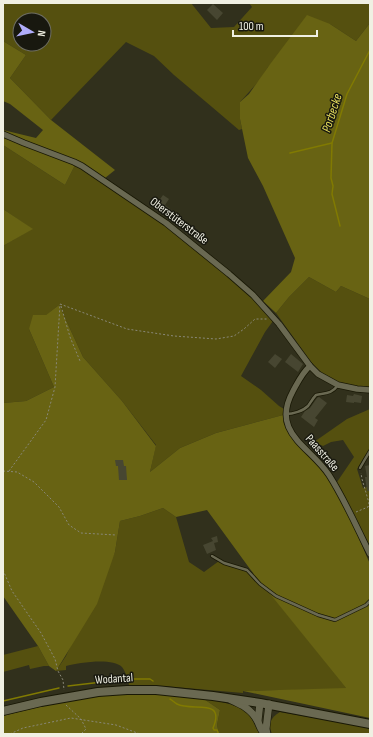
<svg xmlns="http://www.w3.org/2000/svg" width="373" height="737" viewBox="0 0 373 737" font-family="'Sofia Sans Condensed',sans-serif">
<rect width="100%" height="100%" fill="#31301c"/>
<!-- green -->
<g fill="#55500f" fill-rule="evenodd">
<path d="M 3,3 L 191,3 L 211,28 L 234,27 L 252,7 L 249,3 L 370,3 L 370,23 L 356,41 L 330,24 L 268,67 L 259,81 L 240,102 L 240,119 L 242,129 L 239,130 L 212,107 L 174,75 L 154,56 L 126,42 L 51,120 L 10,78 L 26,55 L 3,41 ZM 20,20 L 44,20 L 44,44 L 20,44 Z"/>
<polygon points="3,145 65,185 75,165 102,182 165,225 252,296 273,321 265,332 241,376 261,390 279,406 284,409 283,415 216,433 180,448 150,472 156,445 122,401 83,357 59,305 29,329 54,387 26,401 3,403 3,246 32,229 3,209"/>
<polygon points="309,277 336,292 341,286 370,299 370,388 358,387 338,382 323,374 312,363 276,313 289,297"/>
<polygon points="370,409 370,448 357,469 363,488 370,486 370,546 337,482 354,457 343,440 331,442 323,446 314,442 347,419"/>
<path d="M 163,508 L 176,517 L 189,562 L 204,572 L 219,561 L 255,574 L 347,689 L 243,691 L 243,693 L 163,686 L 131,686 L 129,685 C 127,679 126,672 122,667 C 112,657 78,663 66,666 L 66,670 L 56,671 L 66,656 L 115,552 L 120,521 L 140,516 Z"/>
<polygon points="38,646 49,666 44,666 30,669 29,665 3,672 3,655"/>
<path d="M 201,697 C 213,700 241,705 249,714 C 253,720 255,728 260,734 L 219,734 L 217,725 L 220,710 Z"/>
<path d="M 280,712 L 370,728 L 370,734 L 272,734 C 268,724 270,718 280,712 Z"/>
</g>
<!-- forest -->
<g fill="#686313">
<polygon points="307,15 330,24 356,41 370,23 370,299 341,286 336,292 309,277 289,297 276,313 263,301 291,272 295,258 263,186 248,158 240,119 240,102 249,94 268,67"/>
<polygon points="3,41 26,55 10,78 51,120 115,170 105,178 77,161 65,185 3,145 3,130 36,138 43,130 10,104 3,101"/>
<polygon points="3,209 33,229 3,246"/>
<polygon points="59,305 83,357 122,401 156,446 150,472 180,448 216,433 283,415 289,434 320,464 334,486 347,511 370,564 370,718 243,691 346,688 250,569 207,510 176,517 163,508 140,516 120,521 115,552 97,604 56,671 49,666 38,646 3,596 3,403 26,401 54,387 29,329 33,315 46,315"/>
<path d="M 129,694 L 168,694 L 201,697 L 220,710 L 217,725 L 219,734 L 3,734 L 3,716 C 33,708 64,701 95,697 C 106,695 117,695 129,694 Z"/>
</g>
<g fill="none" stroke-linecap="round" stroke-linejoin="round">
<!-- stream -->
<g stroke="#817a02" stroke-width="1.5">
<polyline points="332,143 331,178 333,186 332,194 340,226"/>
<polyline points="290,153 332,143 347,94 370,50"/>
<polyline points="132,679 150,679 153,681"/>
<polyline points="68,686 119,680"/>
<path d="M 170,699 C 172,700 175,703 177,704 C 192,712 226,697 213,728 L 214,730 L 217,730 L 218,732 L 218,734"/>
<polyline points="3,701 59,688"/>
</g>
</g>
<!-- building -->
<g fill="#474631">
<polygon points="213,4 223,13 217,20 207,10"/>
<polygon points="163,195 169,199 165,205 181,217 176,224 167,216 169,214 156,205"/>
<polygon points="275,354 282,359 275,368 268,362"/>
<polygon points="291,354 303,364 298,372 285,362"/>
<polygon points="354,394 362,396 361,403 354,402 354,403 346,402 347,395 353,396"/>
<polygon points="319,397 327,403 315,418 318,420 314,427 301,417 305,411 310,408 317,398"/>
<polygon points="115,460 123,460 124,466 126,466 127,480 119,480 118,466 116,466"/>
<polygon points="370,465 370,491 367,491 365,477 367,477 365,466"/>
<polygon points="217,536 218,542 214,543 216,550 207,554 203,545 213,541 211,538"/>
</g>
<g fill="none" stroke-linecap="round" stroke-linejoin="round">
<!-- service casing -->
<g stroke="#191805" stroke-width="4">
<g id="service">
<path d="M 286,414 C 293,414 303,411 308,406 C 311,402 313,398 316,395 C 325,393 332,394 338,385"/>
<polyline points="360,468 364,461 370,451"/>
<polyline points="212,556 224,563 247,570 260,584 276,596 318,615 335,620 366,605 370,601"/>
</g>
</g>
<!-- minor casing -->
<g stroke="#191805" stroke-width="7">
<g id="minor">
<polyline points="3,134 24,143 74,162 82,166 166,223 229,274 253,295 279,324 310,366 318,374 338,385 357,389 370,390"/>
<path d="M 310,366 C 302,373 298,382 293,391 C 270,433 310,446 329,475 C 345,500 357,528 370,554"/>
</g>
</g>
<!-- tertiary casing -->
<g stroke="#191805" stroke-width="8">
<g id="tertiary">
<path d="M 231,700 C 242,705 251,709 257,720 C 260,725 260,730 265,734"/>
<polyline points="258,721 260,703"/>
<polyline points="267,734 266,729 269,704"/>
</g>
</g>
<!-- secondary casing -->
<g stroke="#191805" stroke-width="10">
<polyline id="secondary" points="3,711 41,702 98,692 127,690 156,690 213,696 260,703 370,724"/>
</g>
<!-- path -->
<g stroke="#898878" stroke-width="1" stroke-dasharray="2 2" stroke-linecap="butt">
<polyline points="60,304 127,329 174,336 216,339 234,336 244,329 255,319 268,319"/>
<polyline points="61,306 70,337 80,361"/>
<polyline points="3,471 17,472 34,482 59,507 69,525 81,533 116,535"/>
<polyline points="9,471 46,420 55,387 60,304"/>
<polyline points="356,512 368,507 369,503 362,479 361,473"/>
<polyline points="3,570 12,591 41,633 55,659 58,671 63,680 64,690"/>
<polyline points="66,705 81,719 86,729 81,734"/>
<polyline points="10,734 23,728 71,718 116,725 140,734"/>
</g>
<!-- service -->
<use href="#service" stroke="#6a6952" stroke-width="2.5"/>
<!-- minor -->
<use href="#minor" stroke="#6a6952" stroke-width="5.5"/>
<!-- tertiary -->
<use href="#tertiary" stroke="#6a6952" stroke-width="7"/>
<!-- secondary -->
<use href="#secondary" stroke="#6a6952" stroke-width="8"/>
</g>
<g text-anchor="middle" dominant-baseline="central" stroke-width="3" stroke-linejoin="round" paint-order="stroke">
<!-- street labels -->
<g font-size="12" fill="#f0f0e3" stroke="#18180f">
<text transform="translate(179 221) rotate(37)">Oberstüterstraße</text>
<text transform="translate(322 453) rotate(49)">Paasstraße</text>
<text transform="translate(114 679) rotate(-4)">Wodantal</text>
</g>
<!-- water labels -->
<g font-size="13" font-style="italic" fill="#e8df5d" stroke="#18180f">
<text transform="translate(332 113) rotate(-72)">Porbecke</text>
</g>
</g>
<!-- border -->
<rect width="373" height="737" fill="none" stroke="#f0f0e3" stroke-width="8"/>
<!-- north arrow -->
<g transform="translate(32 32) rotate(99)"><circle r="19" fill="#18180f" stroke="#6e6e64"/>
<path d="M0-3L7 15L0 10L-7 15Z" fill="#b0adfa"/>
<text y="-6" font-size="11" font-weight="bold" text-anchor="middle" fill="#f0f0e3">N</text>
</g>
<!-- scale -->
<path d="M233 30v6h84v-6" fill="none" stroke="#f0f0e3" stroke-width="2"/>
<text x="239" y="30" font-size="12" fill="#f0f0e3" stroke="#18180f" stroke-width="3" paint-order="stroke">100 m</text>
</svg>
